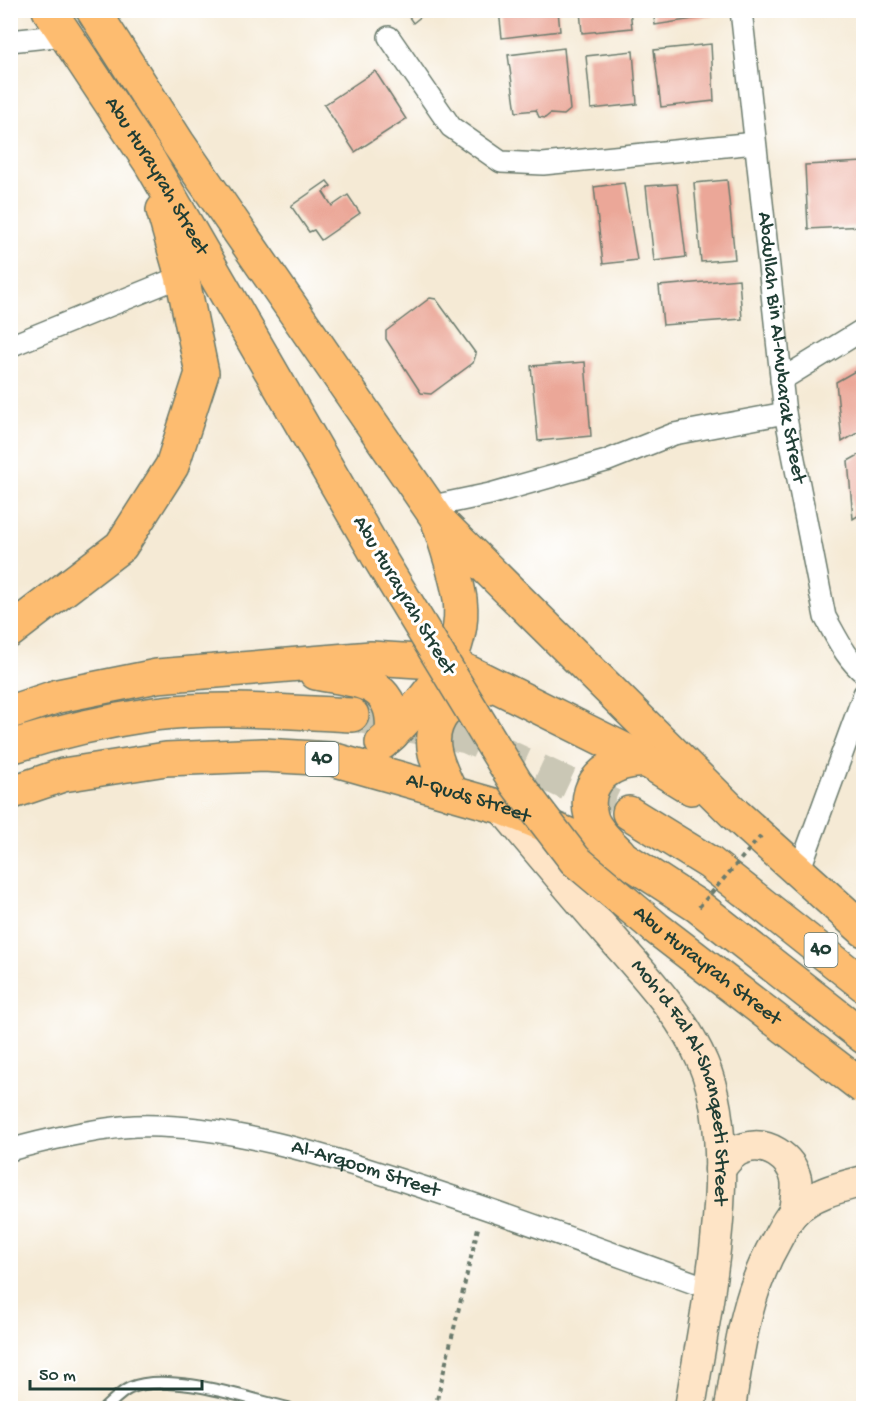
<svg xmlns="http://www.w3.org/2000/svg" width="874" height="1419" viewBox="0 0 874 1419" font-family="'Gochi Hand',sans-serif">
<rect width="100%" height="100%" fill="#fff"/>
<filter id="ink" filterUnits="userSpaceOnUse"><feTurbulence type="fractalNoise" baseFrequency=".0167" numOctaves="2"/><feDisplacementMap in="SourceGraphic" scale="12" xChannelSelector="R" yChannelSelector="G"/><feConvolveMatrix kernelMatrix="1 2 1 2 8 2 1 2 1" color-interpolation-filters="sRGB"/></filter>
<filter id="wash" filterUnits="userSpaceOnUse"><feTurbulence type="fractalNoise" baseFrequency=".008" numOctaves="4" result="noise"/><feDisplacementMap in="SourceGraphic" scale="24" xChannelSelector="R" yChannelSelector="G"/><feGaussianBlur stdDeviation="1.35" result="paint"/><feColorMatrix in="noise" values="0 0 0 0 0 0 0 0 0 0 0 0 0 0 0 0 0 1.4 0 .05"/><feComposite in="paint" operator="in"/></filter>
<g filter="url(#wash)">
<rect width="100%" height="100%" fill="#f5ead5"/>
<g id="blocks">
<!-- building -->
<g fill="#eba798">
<polygon points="404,10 429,10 413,23"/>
<polygon points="499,10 558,10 560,31 502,38"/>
<polygon points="580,10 630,10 632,28 582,33"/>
<polygon points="653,10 712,10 712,16 655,25"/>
<polygon points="711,44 714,101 661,107 654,50"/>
<polygon points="564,48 570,110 564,115 550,114 545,118 539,117 536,110 516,112 508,55"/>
<polygon points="633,51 637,104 591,109 586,56"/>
<polygon points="375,71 406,119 355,152 324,105"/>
<polygon points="864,162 864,226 808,229 805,165"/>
<polygon points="727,180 735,259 701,262 694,183"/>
<polygon points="327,181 331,186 323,192 332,206 348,195 360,213 321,240 314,230 309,232 291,206"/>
<polygon points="624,183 637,260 603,264 594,187"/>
<polygon points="677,184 686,257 654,261 646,186"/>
<polygon points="739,279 742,319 663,325 659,286"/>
<polygon points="430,298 436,299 476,354 473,363 431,394 421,393 386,339 386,331"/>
<polygon points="585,362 591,436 538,441 531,366"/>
<polygon points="864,366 864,429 842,442 836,382"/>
<polygon points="864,452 864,512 853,519 848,461"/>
</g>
</g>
</g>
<g filter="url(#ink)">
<use href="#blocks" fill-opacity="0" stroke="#6a7a6c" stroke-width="1.5"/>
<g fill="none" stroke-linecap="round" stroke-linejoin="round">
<!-- highway-tunnel -->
<polyline stroke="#cac7b5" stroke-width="33" stroke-dasharray="33 16" stroke-linecap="butt" points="352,715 467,737 629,813"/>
<!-- lane casing -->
<g stroke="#6a7a6c" stroke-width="14">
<path id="lane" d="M 105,1408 C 112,1402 121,1392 130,1388 C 167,1371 249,1399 288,1408"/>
</g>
<!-- street casing -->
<g stroke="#6a7a6c" stroke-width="24">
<g id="street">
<path id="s1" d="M 741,10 L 785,413 L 825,617 C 836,636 846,659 864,673"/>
<polyline points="389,37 451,127 501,162 543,164 755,143"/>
<polyline points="10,41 66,35"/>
<polyline points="10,346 182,276"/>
<polyline points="781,380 864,329"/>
<polyline points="428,507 490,494 606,461 674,434 785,413"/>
<polyline points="799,871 864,694"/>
<path id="s2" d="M 10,1150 C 44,1140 100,1128 135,1126 C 225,1123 329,1156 413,1184 C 513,1216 610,1253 708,1288"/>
</g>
</g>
<!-- secondary casing -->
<g stroke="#6a7a6c" stroke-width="33">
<g id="secondary">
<path id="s3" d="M 501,807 C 536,849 571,891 607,932 C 642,973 681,1012 703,1063 C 742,1154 705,1312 690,1408"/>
<path d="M 720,1169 C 727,1160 733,1151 745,1148 C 767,1141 791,1157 796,1179 C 798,1189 795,1202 794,1212"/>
<path d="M 730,1408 C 739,1350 746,1293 776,1241 C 781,1232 786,1221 793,1213 C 810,1194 840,1187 864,1181"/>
</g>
</g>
<!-- highway casing -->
<g stroke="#6a7a6c" stroke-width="36">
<g id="highway">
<path id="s4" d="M 49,10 L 150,162 L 378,556"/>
<polyline points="93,10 178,143 439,521 736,815 864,930"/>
<polyline points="10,631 121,546 172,466 202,373 182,276 163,210"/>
<path d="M 316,673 C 357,681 397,680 392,734 L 382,743"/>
<polyline points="10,712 58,696 157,676 371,658 450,663 647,761 691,788"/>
<path d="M 392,734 C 428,696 467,656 460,599 C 456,574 447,548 439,524"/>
<path d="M 10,747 C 58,732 105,721 154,714 C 219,706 287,712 352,715"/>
<path id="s5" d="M 10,793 L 63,775 L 166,759 L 263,755 L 332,759 L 501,807 L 622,857 L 699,907 L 864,1037"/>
<path d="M 451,793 C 445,780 438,767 435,753 C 427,721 453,694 483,689"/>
<polyline points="629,813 710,863 864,985"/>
<path d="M 619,853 C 609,843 594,830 591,816 C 581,779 615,758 647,761"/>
</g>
</g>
<!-- path -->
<polyline stroke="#6a7a6c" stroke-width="4" stroke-dasharray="4.5 4.5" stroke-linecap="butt" points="435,1408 478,1228"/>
<!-- lane -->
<use href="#lane" stroke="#fff" stroke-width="10"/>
<!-- street -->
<use href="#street" stroke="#fff" stroke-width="21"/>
<!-- secondary -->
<use href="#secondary" stroke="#fee4c6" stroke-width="30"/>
<!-- highway -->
<use href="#highway" stroke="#fdbc70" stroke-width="33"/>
<!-- highway-bridge casing -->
<g stroke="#6a7a6c" stroke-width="36" stroke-linecap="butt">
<g id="highway-bridge">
<path id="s6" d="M 378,556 L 516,783 L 575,860 L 656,928 L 864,1088"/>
</g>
</g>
<!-- path-bridge -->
<polyline stroke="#6a7a6c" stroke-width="4" stroke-dasharray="4.5 4.5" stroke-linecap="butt" points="699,907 761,836"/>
<!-- highway-bridge -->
<use href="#highway-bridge" stroke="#fdbc70" stroke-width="33"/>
</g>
</g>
<g text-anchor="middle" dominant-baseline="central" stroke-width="6" stroke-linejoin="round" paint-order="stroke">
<!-- shield labels -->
<g fill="#fff" stroke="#627771" stroke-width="1.5">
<rect x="305.5" y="742" width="33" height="34" rx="4.5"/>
<rect x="804.5" y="933" width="33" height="34" rx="4.5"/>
</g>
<g font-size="20" font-weight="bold" fill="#1f3d34">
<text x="322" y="759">40</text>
<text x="821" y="950">40</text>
</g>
<!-- street labels -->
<g font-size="21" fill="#1f3d34" stroke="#fff">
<text stroke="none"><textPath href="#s4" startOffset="198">Abu Hurayrah Street</textPath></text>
<text stroke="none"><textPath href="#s1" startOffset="340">Abdullah Bin Al-Mubarak Street</textPath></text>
<text transform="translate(403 596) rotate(59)">Abu Hurayrah Street</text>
<text stroke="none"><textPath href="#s5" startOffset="468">Al-Quds Street</textPath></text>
<text stroke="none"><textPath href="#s6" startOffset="532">Abu Hurayrah Street</textPath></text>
<text stroke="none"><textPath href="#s3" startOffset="338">Moh'd Fal Al-Shanqeeti Street</textPath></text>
<text stroke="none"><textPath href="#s2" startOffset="363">Al-Arqoom Street</textPath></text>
</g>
</g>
<!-- margin -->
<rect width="874" height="1419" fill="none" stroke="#fff" stroke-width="36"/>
<!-- scale -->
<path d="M30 1380v9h172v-9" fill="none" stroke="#1f3d34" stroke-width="3"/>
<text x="39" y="1380" font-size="18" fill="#1f3d34" stroke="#ffffff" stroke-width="4.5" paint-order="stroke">50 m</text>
</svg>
